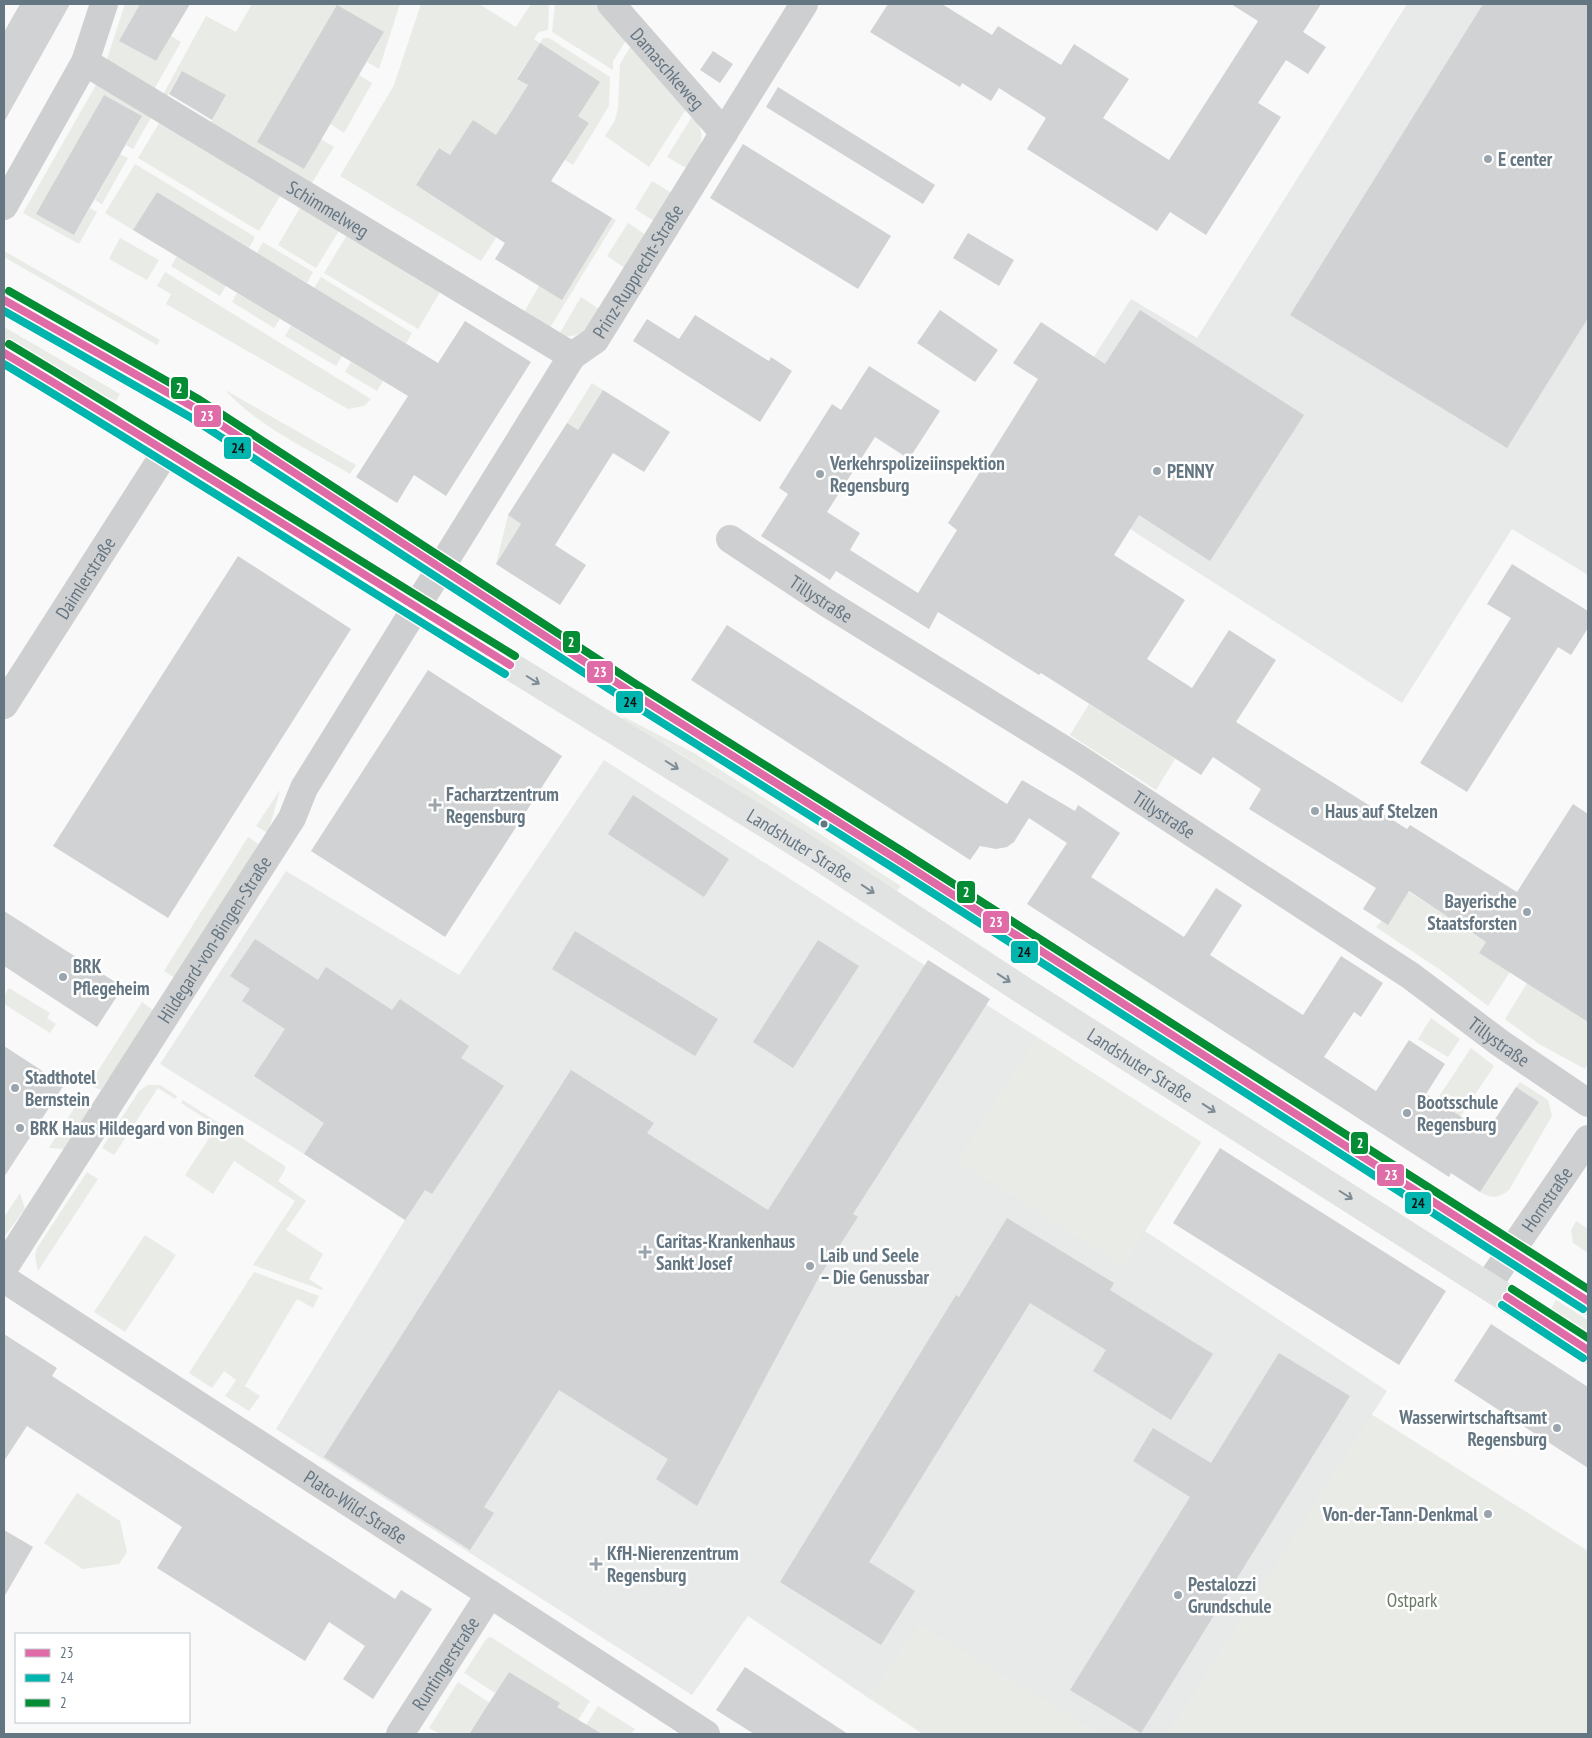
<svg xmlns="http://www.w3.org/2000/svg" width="1592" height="1738" viewBox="0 0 1592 1738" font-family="'PT Sans Narrow',sans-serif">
<rect width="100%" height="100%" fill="#f9f9f9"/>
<!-- built -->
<g fill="#e8e9e9">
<polygon points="1407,4 1588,4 1588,575 1512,529 1402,703 1130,529 1050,425 1131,299 1197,338"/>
<polygon points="604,760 1201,1142 1145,1231 1387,1391 1169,1734 1099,1734 919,1625 870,1699 748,1616 692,1695 276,1429 405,1220 304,1154 160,1064 286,871 459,975"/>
</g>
<!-- green -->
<g fill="#e8ebe6">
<polygon points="125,4 140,4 119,41 156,61 171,36 181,42 152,93 105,65"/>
<polygon points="252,4 400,4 379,69 367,62 384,32 258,142 304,169 321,139 334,147 310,186 209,126 226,95 182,71 164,101 161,98 206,16 236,32"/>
<polygon points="421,4 479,4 516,27 531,4 549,4 548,30 539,32 534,39 540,43 543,38 549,38 610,77 609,106 573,165 565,160 589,123 578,116 540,43 517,78 528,85 505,120 501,138 450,155 439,148 416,185 476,224 543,165 481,261 340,176 394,85"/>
<polygon points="555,4 596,4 627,39 613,61 613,70 552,32"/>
<polygon points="632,44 688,106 649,167 605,136 615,120 618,108 620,64"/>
<polygon points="359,75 372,83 344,133 330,124"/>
<polygon points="96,85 152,116 133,149 126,145 142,116 104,95 37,214 74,235 90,208 97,212 79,244 23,213"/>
<path d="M 693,115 C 709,139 700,146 686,168 L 667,157 Z"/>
<polygon points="161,120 282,193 259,231 138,158"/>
<polygon points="120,154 128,158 102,204 95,200"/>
<polygon points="135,164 255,237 249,248 157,192 133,230 105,213"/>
<polygon points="652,181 672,193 654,221 635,209"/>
<polygon points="300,208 339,231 316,268 278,245"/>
<polygon points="612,218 616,220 548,331 522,316 539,286"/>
<polygon points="628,223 646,235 625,268 607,256"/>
<polygon points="347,235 440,292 418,329 324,273"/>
<polygon points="120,238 159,260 147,280 109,259"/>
<polygon points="263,242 313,272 307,283 257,253"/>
<polygon points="4,251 160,340 157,345 4,257"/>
<polygon points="177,256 226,286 220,296 171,266"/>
<polygon points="165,272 371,399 364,406 348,409 166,304 171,294 157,286"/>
<polygon points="321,277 412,333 406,343 314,288"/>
<polygon points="237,293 280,319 274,328 232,302"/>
<path d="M 581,297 L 599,309 C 587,328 584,339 558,336 Z"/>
<polygon points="291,326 342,356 336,366 285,336"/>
<polygon points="4,327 120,394 116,401 90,389 4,340"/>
<polygon points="351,362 383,381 377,391 345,372"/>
<polygon points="592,383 603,390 578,430 567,423"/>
<path d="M 225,390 L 356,465 L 350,474 C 308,449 259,427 225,390 Z"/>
<polygon points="508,515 521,524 496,564"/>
<polygon points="1089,704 1175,759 1156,790 1070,735"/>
<polygon points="624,717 694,753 901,886 897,891 682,755 622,721"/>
<polygon points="280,790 268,833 256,826"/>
<polygon points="248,837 260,845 175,978 164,971"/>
<polygon points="1409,892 1454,920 1469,914 1462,927 1486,942 1479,953 1510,972 1488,1006 1439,969 1376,927"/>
<polygon points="1527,983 1588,1022 1588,1064 1585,1069 1539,1044 1505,1019"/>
<polygon points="9,988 50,1013 47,1018 56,1024 50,1033 4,1004 4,996"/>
<polygon points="142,1002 154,1011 101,1090 89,1085"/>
<polygon points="1431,1018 1460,1039 1448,1057 1418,1039"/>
<polygon points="1036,1037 1201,1142 1123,1266 957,1161"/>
<polygon points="1471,1048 1494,1066 1460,1117 1436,1101"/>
<path d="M 1520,1082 L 1548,1100 L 1552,1116 L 1509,1190 C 1499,1198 1491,1199 1480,1192 L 1539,1102 L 1516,1087 Z"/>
<polygon points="148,1085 160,1085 177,1096 175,1099 158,1088 114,1155 102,1148 139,1091"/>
<polygon points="83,1094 92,1105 64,1149 49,1148"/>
<polygon points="183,1100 285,1166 285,1170 278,1181 306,1201 286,1230 323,1254 309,1279 323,1288 322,1290 253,1265 295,1201 234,1161 213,1194 185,1175 217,1126 181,1103"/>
<polygon points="87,1172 98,1179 38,1271 35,1256 37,1248"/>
<polygon points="20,1193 25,1209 4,1237 4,1217"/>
<polygon points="1576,1221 1588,1229 1588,1253 1573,1243 1571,1230"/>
<polygon points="145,1235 176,1255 125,1332 94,1312"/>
<polygon points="254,1272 319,1296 313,1308 297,1299 245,1386 260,1396 249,1411 225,1396 236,1380 224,1371 212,1388 189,1373"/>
<polygon points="1556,1300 1588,1320 1588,1333 1551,1309"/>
<polygon points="1371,1414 1588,1551 1588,1734 1169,1734"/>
<polygon points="77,1493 120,1521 127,1552 119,1564 83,1569 44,1543"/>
<polygon points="919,1624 1100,1734 923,1734 870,1699"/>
<polygon points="491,1637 590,1701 578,1720 557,1707 559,1703 509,1672 495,1693 464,1673 487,1638"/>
<polygon points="458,1682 490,1703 468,1734 440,1734 429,1728"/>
<polygon points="598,1706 635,1729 631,1734 601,1734 586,1725"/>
</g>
<!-- building -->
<g fill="#d0d2d3">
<polygon points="20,4 70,4 4,122 4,32"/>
<polygon points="140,4 190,4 156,61 119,41"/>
<polygon points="888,4 942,4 992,35 998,26 1061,65 1074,44 1129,79 1103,118 1169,160 1258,21 1231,4 1321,4 1303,32 1326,47 1308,74 1286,60 1258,103 1281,117 1206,235 1170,212 1157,231 1027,149 1046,118 999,88 991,101 962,83 960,87 870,32"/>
<polygon points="1483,4 1588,4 1588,318 1507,448 1290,315"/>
<polygon points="337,5 384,32 304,169 257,142"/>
<polygon points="540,43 600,82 578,116 589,123 551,181 612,218 562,300 495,259 505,243 416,185 439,148 450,155 473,120 496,135 528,85 517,79"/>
<polygon points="713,51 733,64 720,83 700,70"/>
<polygon points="182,71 226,95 212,120 169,94"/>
<polygon points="778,87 935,185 923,204 766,107"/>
<polygon points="104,95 142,116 74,235 36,214"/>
<polygon points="743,144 891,236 858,289 710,198"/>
<polygon points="157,192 438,363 465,321 531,362 446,496 414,475 397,503 356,477 408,396 133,230"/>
<polygon points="968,233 1014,260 999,286 953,258"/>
<polygon points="940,310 998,350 975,382 917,343"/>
<polygon points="1140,310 1304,415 1210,561 1139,515 1114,555 1185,600 1147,659 1192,688 1229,630 1276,660 1236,722 1407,829 1410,825 1517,892 1573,804 1588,814 1588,1022 1479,953 1486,942 1409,891 1388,925 1363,909 1376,888 1249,809 1261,789 1213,757 1201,775 1041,673 1039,675 938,612 929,629 836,571 830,580 761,536 788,494 779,488 832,404 841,410 869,366 940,411 909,459 875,437 827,512 860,533 850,550 918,593 957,530 948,523 1038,379 1013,363 1041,322 1105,364"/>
<polygon points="695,315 769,361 771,357 792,371 760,422 633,341 647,319 679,339"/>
<polygon points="603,390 670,432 644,472 613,453 555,545 586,565 560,605 496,564 521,524 508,515 567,423 578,430"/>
<polygon points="238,556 351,629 168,918 53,846"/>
<polygon points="1512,564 1588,611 1588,628 1571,655 1558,647 1467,792 1420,763 1511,618 1487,604"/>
<polygon points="727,625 1007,804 1022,780 1075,811 1078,805 1120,833 1091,877 1184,937 1216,888 1242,905 1210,955 1303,1015 1341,956 1383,983 1361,1017 1354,1012 1324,1057 1376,1091 1409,1040 1445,1064 1426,1094 1486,1133 1516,1087 1539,1102 1480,1192 1451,1173 1449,1177 1027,904 1067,843 1029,818 1014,842 1007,847 996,849 980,846 970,860 691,680"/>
<polygon points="428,670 562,756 445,937 311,851"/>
<polygon points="633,795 729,859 704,897 608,834"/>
<polygon points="4,911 123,987 97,1027 4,966"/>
<polygon points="575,931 718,1019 695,1056 552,969"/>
<polygon points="255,939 318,980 326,967 392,1010 400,999 469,1046 461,1058 504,1086 432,1194 425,1190 405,1220 304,1154 324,1123 254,1076 285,1029 242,1001 250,989 230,976"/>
<polygon points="818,940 859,966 793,1068 753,1042"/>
<polygon points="928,960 990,999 853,1214 858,1217 819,1277 697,1506 656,1479 668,1459 559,1390 484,1507 494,1513 470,1550 324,1457 571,1070 654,1123 647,1133 768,1210"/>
<polygon points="4,1046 64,1085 4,1177"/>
<polygon points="1220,1148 1446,1291 1399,1365 1173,1223"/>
<polygon points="1007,1218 1114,1283 1110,1290 1213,1354 1171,1420 1093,1371 1106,1350 1030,1303 869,1562 915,1591 881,1645 780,1582 956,1295 959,1297"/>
<polygon points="1491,1324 1588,1387 1588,1468 1454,1381"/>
<polygon points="4,1334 57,1368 52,1376 395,1599 401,1590 432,1609 373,1699 343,1679 365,1646 329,1622 305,1661 157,1568 182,1527 27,1426 4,1461"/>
<polygon points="1279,1353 1350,1396 1141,1733 1070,1690 1190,1497 1133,1461 1153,1428 1211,1463"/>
<polygon points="4,1530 33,1547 4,1597"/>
<polygon points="745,1667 779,1689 848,1734 754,1734 716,1710"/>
<polygon points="509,1672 560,1703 557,1707 602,1734 469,1734"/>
</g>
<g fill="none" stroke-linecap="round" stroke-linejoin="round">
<!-- minor -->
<g stroke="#cecfd0" stroke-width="28">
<path id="s1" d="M 611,4 L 724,133"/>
<path id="s2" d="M 85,62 L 572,356"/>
<polyline points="4,206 85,62 104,4"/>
<path id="s3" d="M 730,539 L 827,603 L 1079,759 L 1411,976 L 1500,1043 L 1588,1103"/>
<path id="s4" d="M 4,705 L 167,450"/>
<path id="s5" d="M 4,1268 L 292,818 L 304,788 L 572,356 L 595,340 L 804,4"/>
<path id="s6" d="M 4,1279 L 706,1734"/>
<path id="s7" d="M 1488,1285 L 1588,1139"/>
<path id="s8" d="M 400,1734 L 490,1594"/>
</g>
<!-- major -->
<g stroke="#e1e2e2" stroke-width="28">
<polyline points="4,300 195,408 631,692 897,859 1588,1301"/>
<path id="s9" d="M 4,353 L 167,450 L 355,570 L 821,858 L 1024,991 L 1588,1350"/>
</g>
<!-- bus-1 casing -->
<g stroke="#fff" stroke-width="11">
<g id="bus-1">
<polyline points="4,300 195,408 631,692 897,859 1588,1301"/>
<path d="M 4,353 C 174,454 341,561 510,665"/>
<polyline points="1507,1297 1588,1350"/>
</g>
</g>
<!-- bus-2 casing -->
<g stroke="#fff" stroke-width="11">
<g id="bus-2">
<polyline points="4,311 190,417 626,700 892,867 1583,1309"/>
<path d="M 4,364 C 172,465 337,571 505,674"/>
<polyline points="1502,1305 1583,1358"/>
</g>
</g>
<!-- bus-3 casing -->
<g stroke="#fff" stroke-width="11">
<g id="bus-3">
<polyline points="9,291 200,400 636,684 902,851 1588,1289"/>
<path d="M 9,344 C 179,446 346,553 515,656"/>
<polyline points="1512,1289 1588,1338"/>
</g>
</g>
<!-- bus-1 -->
<use href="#bus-1" stroke="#df6ca7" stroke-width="8"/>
<!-- bus-2 -->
<use href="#bus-2" stroke="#00b5ae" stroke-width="8"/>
<!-- bus-3 -->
<use href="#bus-3" stroke="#048d35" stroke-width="8"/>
</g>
<!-- one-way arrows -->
<defs><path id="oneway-shaft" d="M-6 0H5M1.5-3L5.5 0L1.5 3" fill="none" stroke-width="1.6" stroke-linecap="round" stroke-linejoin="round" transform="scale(1.25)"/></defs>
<g stroke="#7e8c96">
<use href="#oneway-shaft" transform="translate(533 680) rotate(32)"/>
<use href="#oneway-shaft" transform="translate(672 765) rotate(32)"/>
<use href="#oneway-shaft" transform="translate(868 889) rotate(34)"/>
<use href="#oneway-shaft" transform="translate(1004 978) rotate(33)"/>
<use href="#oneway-shaft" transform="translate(1209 1108) rotate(33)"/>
<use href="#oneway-shaft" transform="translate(1346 1195) rotate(32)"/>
</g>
<!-- markers -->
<g fill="#99a4ac" stroke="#fff" stroke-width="2">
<circle cx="1488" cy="159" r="5"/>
<circle cx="1157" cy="471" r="5"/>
<circle cx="820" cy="474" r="5"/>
<path d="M432.5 797.5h5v5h5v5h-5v5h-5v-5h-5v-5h5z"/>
<circle cx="1315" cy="811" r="5"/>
<circle cx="1527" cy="912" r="5"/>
<circle cx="63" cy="977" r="5"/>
<circle cx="15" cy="1088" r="5"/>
<circle cx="1407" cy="1113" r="5"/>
<circle cx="20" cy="1128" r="5"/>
<path d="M642.5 1244.5h5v5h5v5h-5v5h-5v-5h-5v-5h5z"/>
<circle cx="810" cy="1266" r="5"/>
<circle cx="1557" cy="1428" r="5"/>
<circle cx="1488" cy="1514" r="5"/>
<path d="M593.5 1556.5h5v5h5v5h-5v5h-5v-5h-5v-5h5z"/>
<circle cx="1178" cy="1595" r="5"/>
</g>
<circle fill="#657683" stroke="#fff" stroke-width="2" cx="824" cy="824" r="4.5"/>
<g text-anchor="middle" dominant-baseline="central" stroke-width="5" stroke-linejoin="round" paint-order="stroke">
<!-- street labels -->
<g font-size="19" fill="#657683" stroke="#fff">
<text stroke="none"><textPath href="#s1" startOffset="86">Damaschkeweg</textPath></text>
<text stroke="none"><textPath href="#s2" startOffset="284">Schimmelweg</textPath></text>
<text stroke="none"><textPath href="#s5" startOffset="1184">Prinz-Rupprecht-Straße</textPath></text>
<text stroke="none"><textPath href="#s4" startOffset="151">Daimlerstraße</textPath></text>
<text stroke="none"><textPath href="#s3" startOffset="109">Tillystraße</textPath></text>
<text stroke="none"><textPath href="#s3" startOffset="514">Tillystraße</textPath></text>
<text stroke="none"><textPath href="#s9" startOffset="936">Landshuter Straße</textPath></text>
<text stroke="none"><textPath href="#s5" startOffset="390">Hildegard-von-Bingen-Straße</textPath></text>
<text stroke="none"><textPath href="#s3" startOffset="919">Tillystraße</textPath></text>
<text stroke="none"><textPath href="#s9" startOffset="1341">Landshuter Straße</textPath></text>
<text stroke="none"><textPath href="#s7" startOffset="104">Hornstraße</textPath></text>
<text stroke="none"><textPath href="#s6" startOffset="419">Plato-Wild-Straße</textPath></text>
<text stroke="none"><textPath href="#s8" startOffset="84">Runtingerstraße</textPath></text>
</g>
<!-- poi labels -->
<g font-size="19" font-weight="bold" fill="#657683" stroke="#fff" text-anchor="start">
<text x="1498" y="159">E center</text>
<text x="830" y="463">Verkehrspolizeiinspektion<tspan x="830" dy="22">Regensburg</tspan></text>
<text x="1167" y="471">PENNY</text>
<text x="446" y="794">Facharztzentrum<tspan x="446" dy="22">Regensburg</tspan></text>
<text x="1325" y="811">Haus auf Stelzen</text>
<text x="1517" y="901" text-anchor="end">Bayerische<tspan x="1517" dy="22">Staatsforsten</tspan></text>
<text x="73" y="966">BRK<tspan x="73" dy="22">Pflegeheim</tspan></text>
<text x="25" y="1077">Stadthotel<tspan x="25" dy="22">Bernstein</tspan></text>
<text x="1417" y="1102">Bootsschule<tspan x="1417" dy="22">Regensburg</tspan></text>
<text x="30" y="1128">BRK Haus Hildegard von Bingen</text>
<text x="656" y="1241">Caritas-Krankenhaus<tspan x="656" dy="22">Sankt Josef</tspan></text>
<text x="820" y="1255">Laib und Seele<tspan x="820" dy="22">– Die Genussbar</tspan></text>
<text x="1547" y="1417" text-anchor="end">Wasserwirtschaftsamt<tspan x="1547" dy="22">Regensburg</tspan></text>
<text x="1478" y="1514" text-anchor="end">Von-der-Tann-Denkmal</text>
<text x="607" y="1553">KfH-Nierenzentrum<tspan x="607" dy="22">Regensburg</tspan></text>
<text x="1188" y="1584">Pestalozzi<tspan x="1188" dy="22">Grundschule</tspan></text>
</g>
<!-- park labels -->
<g font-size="19" fill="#687a64" stroke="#fff">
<text x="1412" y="1600">Ostpark</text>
</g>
</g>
<g stroke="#fff" stroke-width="2">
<rect x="170" y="376" width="19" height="24" rx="5" fill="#048d35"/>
<rect x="193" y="404" width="29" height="24" rx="5" fill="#df6ca7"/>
<rect x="223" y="436" width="29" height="24" rx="5" fill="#00b5ae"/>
<rect x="562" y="630" width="19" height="24" rx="5" fill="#048d35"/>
<rect x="586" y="660" width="28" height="24" rx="5" fill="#df6ca7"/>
<rect x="615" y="690" width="29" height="24" rx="5" fill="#00b5ae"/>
<rect x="956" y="880" width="20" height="24" rx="5" fill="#048d35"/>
<rect x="982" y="910" width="28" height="24" rx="5" fill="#df6ca7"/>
<rect x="1010" y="940" width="29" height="24" rx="5" fill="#00b5ae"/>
<rect x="1350" y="1131" width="19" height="24" rx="5" fill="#048d35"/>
<rect x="1376" y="1163" width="29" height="24" rx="5" fill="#df6ca7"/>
<rect x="1404" y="1191" width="28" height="24" rx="5" fill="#00b5ae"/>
</g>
<g font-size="14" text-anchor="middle" font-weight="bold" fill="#fff">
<text x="179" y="393">2</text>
<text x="207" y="421">23</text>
<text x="571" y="647">2</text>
<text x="600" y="677">23</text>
<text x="966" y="897">2</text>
<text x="996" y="927">23</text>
<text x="1360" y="1148">2</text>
<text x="1391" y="1180">23</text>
</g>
<g font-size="14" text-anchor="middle" font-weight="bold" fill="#111">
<text x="238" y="453">24</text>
<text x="630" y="707">24</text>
<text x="1024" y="957">24</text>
<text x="1418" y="1208">24</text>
</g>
<!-- border -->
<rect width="1592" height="1738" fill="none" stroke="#657683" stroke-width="10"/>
<!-- legend -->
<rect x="15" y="1633" width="175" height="90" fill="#ffffff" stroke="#c1c8cd"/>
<rect x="25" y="1649" width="25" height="8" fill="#df6ca7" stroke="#c1c8cd"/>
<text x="60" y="1658" font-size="15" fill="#657683">23</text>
<rect x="25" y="1674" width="25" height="8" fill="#00b5ae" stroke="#c1c8cd"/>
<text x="60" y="1683" font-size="15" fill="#657683">24</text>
<rect x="25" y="1699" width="25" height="8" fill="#048d35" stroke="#c1c8cd"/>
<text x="60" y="1708" font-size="15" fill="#657683">2</text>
</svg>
